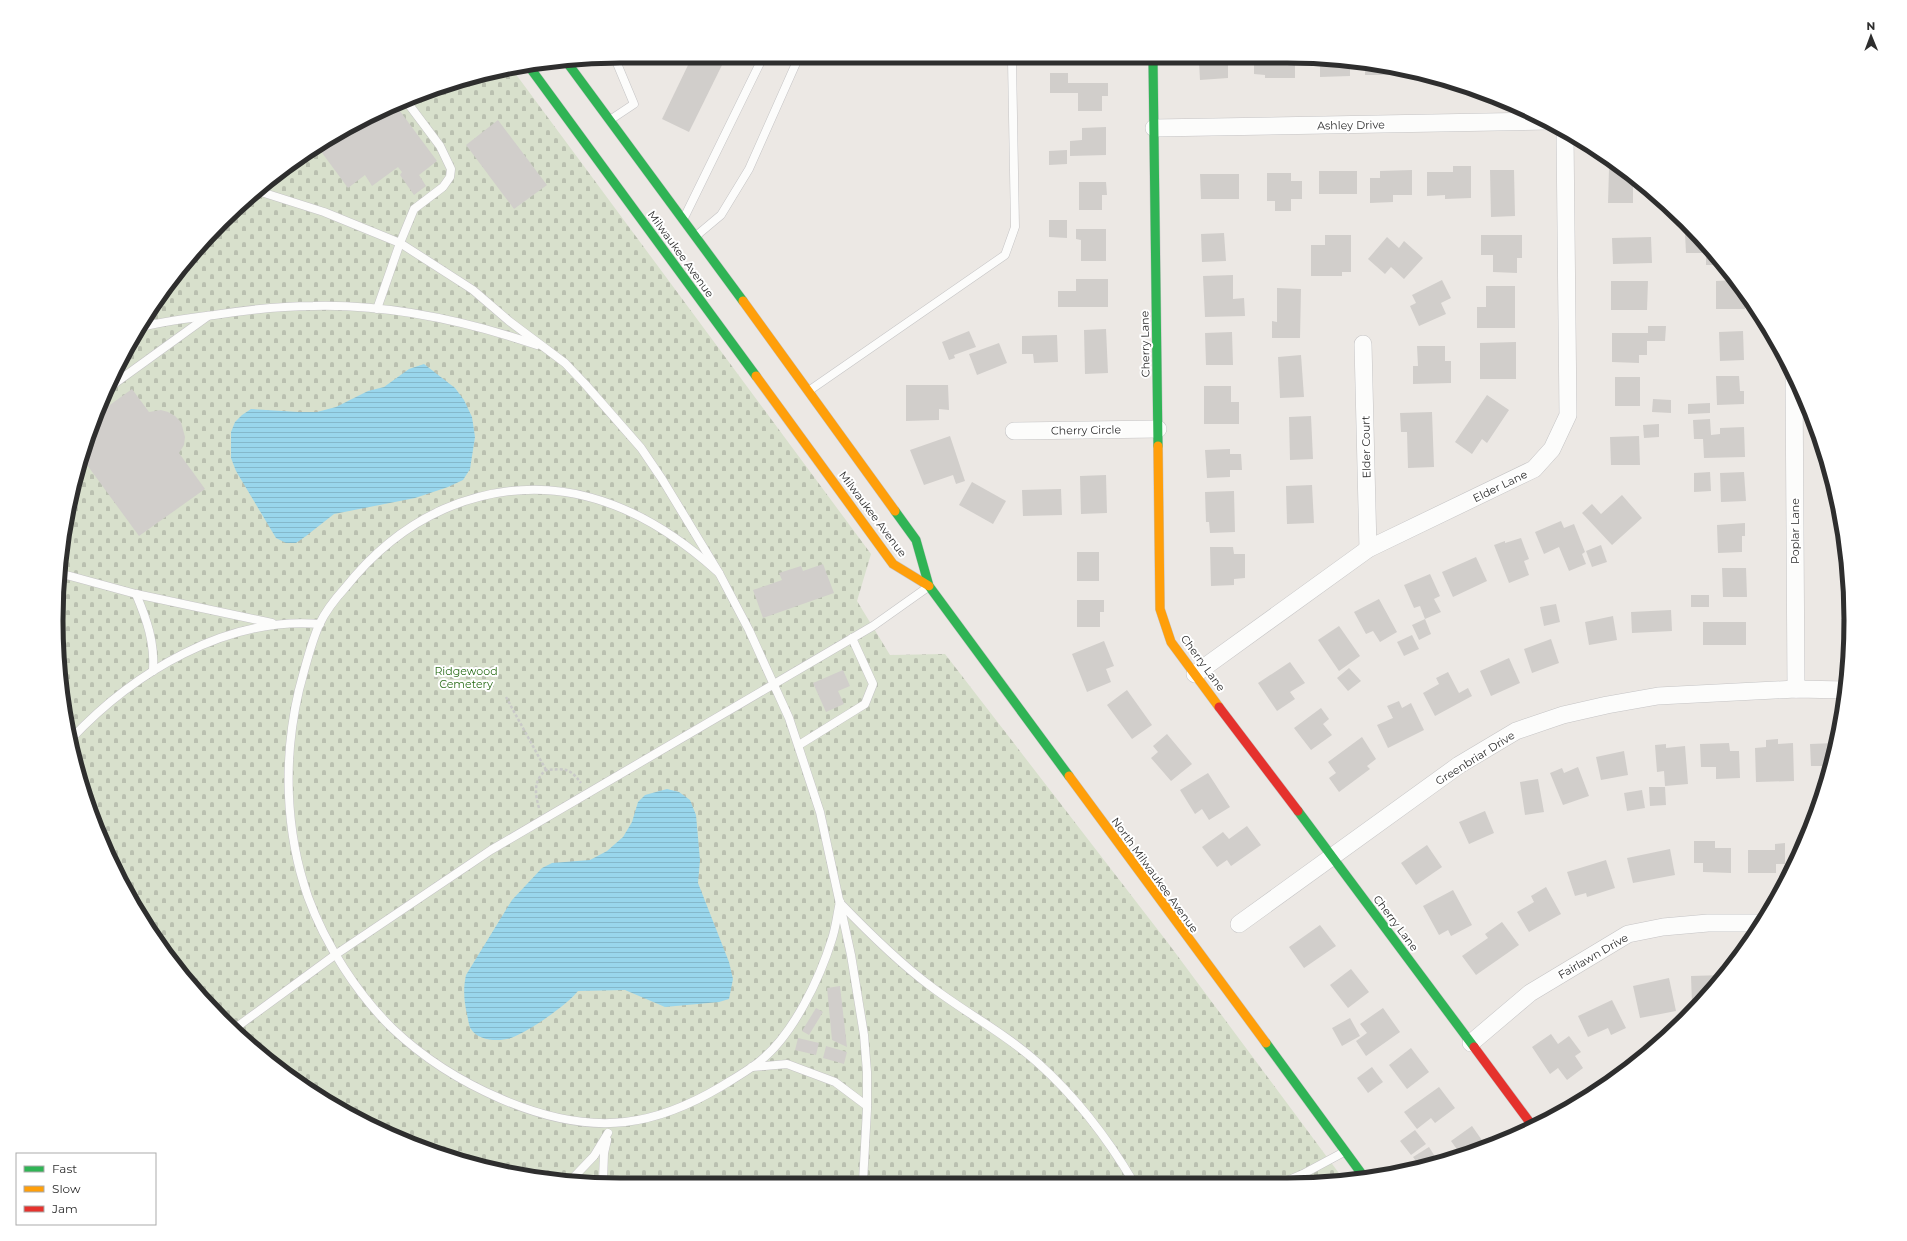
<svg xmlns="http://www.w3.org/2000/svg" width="1907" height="1241" viewBox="0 0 1907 1241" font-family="Montserrat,sans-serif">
<defs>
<pattern id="cemetery-stones" width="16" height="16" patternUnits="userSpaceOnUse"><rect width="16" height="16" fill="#d8e0cc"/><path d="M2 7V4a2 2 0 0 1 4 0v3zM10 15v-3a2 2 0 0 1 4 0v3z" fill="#bac0b0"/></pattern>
<pattern id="water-rules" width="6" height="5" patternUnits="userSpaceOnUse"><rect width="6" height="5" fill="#99d6ec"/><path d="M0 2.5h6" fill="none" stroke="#84b8cb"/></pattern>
</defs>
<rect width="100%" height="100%" fill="#ece8e4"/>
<!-- cemetery -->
<polygon fill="url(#cemetery-stones)" points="512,69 871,554 857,601 890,655 945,654 1168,943 1344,1180 1323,1184 547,1180 404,1142 307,1090 248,1045 151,934 99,837 75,766 57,658 57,584 86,439 114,371 173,277 222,221 307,151 439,86"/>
<!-- water -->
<g fill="url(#water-rules)">
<polygon points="424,364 455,388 464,400 472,417 475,437 470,469 463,480 448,487 415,498 334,514 306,536 296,543 286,543 276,538 236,471 231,458 231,432 235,422 242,415 251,409 298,412 317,412 336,407 368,391 384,387 409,369"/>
<path d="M 667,789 L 679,792 L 690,800 L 696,815 L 700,860 L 698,883 L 729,962 L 733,979 L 729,999 L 719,1002 L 665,1007 L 625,990 L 578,991 C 567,1005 528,1032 511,1038 C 499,1042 478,1041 471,1029 C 469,1026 468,1019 467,1014 C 464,1001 463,989 466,975 L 512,900 L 542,868 L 552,863 L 590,860 L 607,851 L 623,837 L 632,822 L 638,802 L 645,795 Z"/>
</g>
<!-- building -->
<g fill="#d1cecb">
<polygon points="690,61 724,61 689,132 662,119"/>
<polygon points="1199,61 1228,61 1228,78 1200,80"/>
<polygon points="1254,61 1295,61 1295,78 1265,78 1265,75 1254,74"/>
<polygon points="1320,61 1350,61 1350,76 1320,77"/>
<polygon points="1365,62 1394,68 1394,75 1365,75"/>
<polygon points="1050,73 1068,73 1068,83 1108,83 1108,96 1102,96 1102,111 1078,111 1078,93 1050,93"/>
<polygon points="397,107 437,161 419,175 426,186 414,195 400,175 402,172 398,167 372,186 365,175 348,188 317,146"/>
<polygon points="498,120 547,185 514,209 466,145"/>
<polygon points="1106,127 1106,155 1070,156 1070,141 1082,140 1082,128"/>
<polygon points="1067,150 1067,164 1049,165 1049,151"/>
<polygon points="1453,166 1471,166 1471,198 1445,199 1445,195 1427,196 1427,172 1453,172"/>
<polygon points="1609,169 1618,169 1633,179 1633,203 1608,203"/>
<polygon points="1412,170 1412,195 1393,195 1393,202 1370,203 1370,178 1380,178 1380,171"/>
<polygon points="1490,170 1514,170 1515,216 1491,217"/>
<rect x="1319" y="171" width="38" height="23"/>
<polygon points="1267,173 1291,173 1291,181 1302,181 1302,199 1291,199 1291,211 1275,211 1275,201 1267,201"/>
<polygon points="1200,174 1239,174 1239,199 1201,199"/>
<polygon points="1079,182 1106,182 1107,195 1102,195 1102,210 1079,210"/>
<polygon points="1049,220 1067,220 1067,238 1049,237"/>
<polygon points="1076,229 1106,229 1106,261 1081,261 1081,240 1076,239"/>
<polygon points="1224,233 1226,261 1202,262 1201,234"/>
<polygon points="1685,233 1693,233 1702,242 1702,253 1686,253"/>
<polygon points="1325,235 1351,235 1351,272 1342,272 1342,276 1311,276 1311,245 1325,245"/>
<polygon points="1481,235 1522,235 1522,258 1517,258 1517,273 1493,272 1493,255 1481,255"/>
<polygon points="1387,237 1399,248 1404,241 1423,258 1404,279 1391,267 1385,274 1368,259"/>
<polygon points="1651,237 1652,263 1613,264 1612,238"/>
<polygon points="1706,246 1723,265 1706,265"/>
<polygon points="1233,275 1233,299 1244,298 1245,316 1205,317 1203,276"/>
<polygon points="1076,279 1108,279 1108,307 1058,307 1058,291 1076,291"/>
<polygon points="1442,280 1451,298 1441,303 1446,314 1419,326 1410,306 1416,303 1412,295"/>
<polygon points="1737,280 1739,285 1739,295 1745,295 1745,309 1716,309 1716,281"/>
<polygon points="1611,281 1648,281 1647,310 1611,310"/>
<polygon points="1486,286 1515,286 1515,328 1477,328 1477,307 1486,307"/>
<polygon points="1277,288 1301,289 1300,338 1272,338 1272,321 1277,322"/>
<polygon points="1648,326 1666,326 1665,341 1647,341 1647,355 1639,355 1639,363 1612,362 1612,333 1648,333"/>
<polygon points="1106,329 1108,373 1085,374 1084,330"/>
<polygon points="969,331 976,347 954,355 955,358 949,360 942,342"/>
<polygon points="1743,331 1744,360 1720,361 1719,332"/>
<polygon points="1232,332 1233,365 1206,365 1205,333"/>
<polygon points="1057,335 1058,362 1034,363 1033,354 1022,354 1022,336"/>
<polygon points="1516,342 1516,379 1480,379 1480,343"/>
<polygon points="999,343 1007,363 977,375 969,354"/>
<polygon points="1417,346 1445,346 1445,361 1451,361 1451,383 1413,384 1413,366 1418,366"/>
<polygon points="1301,355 1304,397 1280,398 1278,357"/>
<polygon points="1716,376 1739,376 1740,391 1744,391 1744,404 1717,405"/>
<rect x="1615" y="377" width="25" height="29"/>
<polygon points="906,385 948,385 949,410 939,409 939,420 906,421"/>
<polygon points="1204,386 1231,386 1231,402 1239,402 1239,424 1204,424"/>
<polygon points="132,389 149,412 161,410 168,412 175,416 181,422 185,437 184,445 179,453 205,489 139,536 82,458 86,439 96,415"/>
<polygon points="1487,395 1509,410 1487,443 1482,439 1472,454 1455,442"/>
<polygon points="1653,399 1671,400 1671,413 1652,412"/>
<polygon points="1710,403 1710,413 1688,414 1688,404"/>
<polygon points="1432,412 1434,467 1408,468 1407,432 1401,432 1400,413"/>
<polygon points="1311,416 1313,459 1290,460 1289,417"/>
<polygon points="1710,419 1711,435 1720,434 1720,428 1744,427 1745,457 1704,458 1703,439 1694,439 1693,420"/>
<polygon points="1659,424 1659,437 1644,438 1643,425"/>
<polygon points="950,436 965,481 956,484 953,475 924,485 910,450"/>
<polygon points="1639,436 1640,465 1611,465 1610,437"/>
<polygon points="1230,449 1230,454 1241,454 1242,470 1230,470 1230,477 1207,478 1205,450"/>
<polygon points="1710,472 1711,491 1694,492 1694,473"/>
<polygon points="1744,472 1746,501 1721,502 1720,473"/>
<polygon points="1106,475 1107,513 1081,514 1080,476"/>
<polygon points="972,482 1006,501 993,524 959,505"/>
<polygon points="1312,485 1314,523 1287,524 1286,486"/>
<polygon points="1061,489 1062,515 1023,516 1022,490"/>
<polygon points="1234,491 1235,532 1210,533 1209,522 1206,522 1205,492"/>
<polygon points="1622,495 1642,518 1612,545 1582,513 1592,504 1601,514"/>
<polygon points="1561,521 1564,528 1574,524 1585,552 1582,554 1586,564 1569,571 1559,547 1544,554 1535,532"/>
<polygon points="1745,523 1745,536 1742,536 1742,552 1718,553 1717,525"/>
<polygon points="1521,538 1529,559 1524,561 1529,575 1509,583 1494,545 1505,541 1505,543"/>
<polygon points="1601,545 1607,562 1592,567 1586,551"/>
<polygon points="1210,547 1233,547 1234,554 1245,554 1245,578 1234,579 1234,585 1211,586"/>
<rect x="1077" y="552" width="22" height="29"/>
<polygon points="1841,556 1845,556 1850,583 1849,595 1841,595"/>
<polygon points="1476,557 1487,581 1453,597 1442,572"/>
<polygon points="823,564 834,593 763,618 753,590 782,580 779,573 801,566 803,571"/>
<polygon points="1722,568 1746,568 1747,597 1723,597"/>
<polygon points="1430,574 1440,596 1434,599 1441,612 1425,619 1420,606 1414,608 1404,585"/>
<rect x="1691" y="595" width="18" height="12"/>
<polygon points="1379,599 1397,632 1380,642 1373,631 1366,634 1354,612"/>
<polygon points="1077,600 1104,600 1104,612 1100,612 1100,627 1077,627"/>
<polygon points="1556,604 1560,622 1544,626 1540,607"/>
<polygon points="1671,610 1672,631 1632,633 1631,612"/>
<polygon points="1613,616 1617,640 1589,645 1585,622"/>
<polygon points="1425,619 1431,634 1419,640 1412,625"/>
<polygon points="1841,619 1849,619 1848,646 1841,646"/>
<rect x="1703" y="622" width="43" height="23"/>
<polygon points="1339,626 1360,656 1339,671 1318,640"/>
<polygon points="1412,635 1419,649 1404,656 1397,642"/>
<polygon points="1551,639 1559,663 1532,673 1524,649"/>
<polygon points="1104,641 1114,666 1106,669 1111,682 1087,692 1072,654"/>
<polygon points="1509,658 1520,683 1491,696 1480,671"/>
<polygon points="1290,662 1305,683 1290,692 1295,699 1277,711 1258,683"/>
<polygon points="1349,668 1361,681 1348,691 1337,678"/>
<polygon points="843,670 850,686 838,691 844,704 826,712 813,683"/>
<polygon points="1448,672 1459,693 1468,688 1472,696 1435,716 1423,693 1439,684 1436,678"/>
<polygon points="1127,690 1152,725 1132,739 1107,705"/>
<polygon points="1399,701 1402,708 1411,703 1424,730 1388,748 1377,725 1393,718 1387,706"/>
<polygon points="1321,708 1329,719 1323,724 1332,735 1311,750 1294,728"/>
<polygon points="1167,734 1192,764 1171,781 1151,758 1158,752 1153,746"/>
<polygon points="1362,737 1376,759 1367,766 1370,769 1339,792 1329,778 1336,773 1328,762"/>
<polygon points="1778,739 1778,744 1793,743 1794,781 1756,782 1755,748 1766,747 1766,740"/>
<polygon points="1729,743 1730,751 1739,751 1740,778 1716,779 1716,767 1701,767 1700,744"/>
<polygon points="1835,743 1830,766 1811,766 1810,744"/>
<polygon points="1666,744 1666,748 1685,746 1688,784 1665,786 1664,771 1657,772 1655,745"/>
<polygon points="1624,751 1628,775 1601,780 1596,757"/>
<polygon points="1578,767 1589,796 1563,805 1550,773 1562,768 1564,773"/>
<polygon points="1208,773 1230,807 1209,820 1202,809 1195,814 1180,790"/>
<polygon points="1538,779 1544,812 1525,815 1520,782"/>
<polygon points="1649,787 1665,787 1666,805 1650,806"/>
<polygon points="1642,790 1645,808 1627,811 1624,793"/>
<polygon points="1485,811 1494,833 1469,844 1459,822"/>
<polygon points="1247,826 1261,845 1231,866 1227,860 1217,867 1202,847 1223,832 1229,839"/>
<polygon points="1694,841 1715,841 1715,848 1731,848 1731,873 1703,872 1703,863 1694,863"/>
<polygon points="1785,843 1785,864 1776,864 1776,873 1748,873 1748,850 1775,850 1775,844"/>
<polygon points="1427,845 1442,867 1416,885 1401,863"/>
<polygon points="1670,849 1675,875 1633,883 1627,858"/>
<polygon points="1606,860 1615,888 1587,897 1586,893 1575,896 1567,872"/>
<polygon points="1546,887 1561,914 1529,932 1517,912 1534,902 1531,896"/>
<polygon points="1453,890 1472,925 1451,936 1448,930 1439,935 1423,906"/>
<polygon points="1502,922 1519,945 1476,975 1462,956 1488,938 1485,934"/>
<polygon points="1320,925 1336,946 1304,968 1289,947"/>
<polygon points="1351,969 1369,992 1348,1008 1330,985"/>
<polygon points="1724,975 1711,993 1700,1003 1692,1004 1691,976"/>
<polygon points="1669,978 1676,1011 1640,1018 1633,986"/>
<polygon points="840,986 847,1047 832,1040 827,988"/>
<polygon points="1612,1000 1626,1028 1611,1035 1608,1028 1588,1037 1578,1016"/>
<polygon points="816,1008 823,1012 809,1035 802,1031"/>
<polygon points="1383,1008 1400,1032 1366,1056 1356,1041 1367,1033 1360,1024"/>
<polygon points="1350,1018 1360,1036 1342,1046 1332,1028"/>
<polygon points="1551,1034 1558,1044 1569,1036 1581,1052 1575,1056 1583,1068 1567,1080 1558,1068 1550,1074 1532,1047"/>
<polygon points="798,1038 819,1043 816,1055 795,1050"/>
<polygon points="826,1046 847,1052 844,1064 823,1058"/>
<polygon points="1411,1048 1429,1072 1407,1089 1389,1065"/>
<polygon points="1372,1067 1383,1082 1368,1093 1357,1078"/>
<polygon points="1439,1087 1455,1108 1435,1123 1431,1118 1417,1129 1404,1112"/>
<polygon points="1472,1126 1486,1146 1461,1155 1451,1141"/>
<polygon points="1415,1130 1426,1144 1411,1155 1400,1141"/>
<polygon points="1429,1147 1439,1163 1421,1168 1413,1157"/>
</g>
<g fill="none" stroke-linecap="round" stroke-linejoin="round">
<!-- lane casing -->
<g stroke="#c5c4c5" stroke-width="9">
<g id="lane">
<polyline points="610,120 634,104 616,61"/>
<polyline points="258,191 324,212 400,243 473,290 509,321 565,363 585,384 641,448 662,479 719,573 749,630 789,718 820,812 851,955 864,1035 867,1072 867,1109 863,1182"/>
<polyline points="684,218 761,61"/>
<polyline points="696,236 721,215 749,169 797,61"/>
<polyline points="377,309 400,243 414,209 443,187 450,177 451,169 440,146 407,102"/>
<path d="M 142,327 C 165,321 189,318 214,315 C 246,310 280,306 313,306 C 388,304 466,321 537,345"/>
<polyline points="107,389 208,316"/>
<polyline points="810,390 1005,255 1015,227 1012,61"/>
<polyline points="59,573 136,594 272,623"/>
<path d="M 719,573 C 640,501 547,465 444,509 C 403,527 372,554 345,588 C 335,599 325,612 319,625 C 310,646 305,668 299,690 C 283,758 285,831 308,897 C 325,944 358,995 393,1029 C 449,1082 547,1131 625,1122 C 660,1118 692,1104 722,1086 C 735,1078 749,1070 760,1061 C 793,1035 820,978 832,939 C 836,927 837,915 840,902"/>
<path d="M 136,594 C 147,620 155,643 153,671"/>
<path d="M 71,739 C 133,673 226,616 320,624"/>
<polyline points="799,745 865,704 873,684 852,638"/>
<path d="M 840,903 C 868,932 897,961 929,985 C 964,1012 1005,1033 1038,1063 C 1076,1097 1108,1139 1134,1183"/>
<polyline points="234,1029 335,955 491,850 873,626 928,587"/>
<polyline points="752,1067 787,1064 835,1082 867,1106"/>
<polyline points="571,1180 594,1156 608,1133"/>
<polyline points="603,1180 604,1153 607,1140"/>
<polyline points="1280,1184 1303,1174 1344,1152"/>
</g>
</g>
<!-- street casing -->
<g stroke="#c5c4c5" stroke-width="18">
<g id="street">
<polyline points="1154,128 1547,121"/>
<polyline points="1363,344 1368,549"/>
<polyline points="1794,373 1796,689"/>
<polyline points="1014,431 1158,429"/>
<polyline points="1195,674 1368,549 1534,469 1552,449 1568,415 1565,134"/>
<polyline points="1239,924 1459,765 1516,731 1563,715 1607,705 1658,696 1796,689 1846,690"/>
<polyline points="1471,1043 1530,993 1628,934 1663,927 1708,923 1761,923"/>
</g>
</g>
<!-- fast casing -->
<g stroke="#c5c4c5" stroke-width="10">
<g id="fast">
<polyline points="566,61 743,301"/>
<polyline points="1153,61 1158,446"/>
<polyline points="528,65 756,376"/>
<polyline points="895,511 916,540 929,586 1069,776"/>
<polyline points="1298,811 1474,1047"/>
<polyline points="1266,1043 1364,1177"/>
</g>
</g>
<!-- slow casing -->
<g stroke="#c5c4c5" stroke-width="10">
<g id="slow">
<polyline points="743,301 895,511"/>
<polyline points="756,376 893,564 929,586"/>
<polyline points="1158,446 1160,609 1171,642 1219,707"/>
<polyline points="1069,776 1266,1043"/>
</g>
</g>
<!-- jam casing -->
<g stroke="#c5c4c5" stroke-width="10">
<g id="jam">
<polyline points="1219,707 1298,811"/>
<polyline points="1474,1047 1534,1128"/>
</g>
</g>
<!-- path -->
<g stroke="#c9c9c8" stroke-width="2.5" stroke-dasharray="3 2" stroke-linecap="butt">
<polyline points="506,697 546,770"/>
<path d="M 539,808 C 535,793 533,781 546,770 C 565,769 569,767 581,783"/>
</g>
<!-- lane -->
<use href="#lane" stroke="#fcfcfb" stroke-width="8"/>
<!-- street -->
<use href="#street" stroke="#fcfcfb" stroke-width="17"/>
<!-- fast -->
<use href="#fast" stroke="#30b455" stroke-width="9"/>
<!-- slow -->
<use href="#slow" stroke="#ff9f0a" stroke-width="9"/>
<!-- jam -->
<use href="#jam" stroke="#e5322d" stroke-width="9"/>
</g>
<g text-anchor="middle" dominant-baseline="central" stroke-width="4" stroke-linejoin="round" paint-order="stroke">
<!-- street labels -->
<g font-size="11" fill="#2e2e2e" stroke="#fff">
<text transform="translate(1351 125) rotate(-1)">Ashley Drive</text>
<text transform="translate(681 254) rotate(54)">Milwaukee Avenue</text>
<text transform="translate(1145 344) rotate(-91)">Cherry Lane</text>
<text transform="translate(1086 430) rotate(-1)">Cherry Circle</text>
<text transform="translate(1366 447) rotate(-91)">Elder Court</text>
<text transform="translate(1500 486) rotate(-26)">Elder Lane</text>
<text transform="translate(873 514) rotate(53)">Milwaukee Avenue</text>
<text transform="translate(1795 531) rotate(-90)">Poplar Lane</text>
<text transform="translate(1203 663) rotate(54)">Cherry Lane</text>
<text transform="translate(1475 758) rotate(-32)">Greenbriar Drive</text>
<text transform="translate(1155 875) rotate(54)">North Milwaukee Avenue</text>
<text transform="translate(1396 923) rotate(53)">Cherry Lane</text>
<text transform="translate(1593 956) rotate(-30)">Fairlawn Drive</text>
</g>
<!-- park labels -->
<g font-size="11" fill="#2c6e1b" stroke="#fff">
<text x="466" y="671">Ridgewood<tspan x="466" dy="13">Cemetery</tspan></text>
</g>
</g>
<!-- crop -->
<path d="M0 0H1907V1241H0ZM620 63H1287A557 557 0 0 1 1844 620V621A557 557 0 0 1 1287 1178H620A557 557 0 0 1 63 621V620A557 557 0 0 1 620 63Z" fill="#fff" fill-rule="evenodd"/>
<path fill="none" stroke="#2e2e2e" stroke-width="5" d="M620 63H1287A557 557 0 0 1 1844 620V621A557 557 0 0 1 1287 1178H620A557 557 0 0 1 63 621V620A557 557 0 0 1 620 63Z"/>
<!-- legend -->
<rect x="16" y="1153" width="140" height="72" fill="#ffffff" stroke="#ababab"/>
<rect x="24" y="1166" width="20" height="6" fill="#30b455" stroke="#ababab"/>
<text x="52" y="1173" font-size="12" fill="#2e2e2e">Fast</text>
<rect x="24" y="1186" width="20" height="6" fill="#ff9f0a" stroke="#ababab"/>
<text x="52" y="1193" font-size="12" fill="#2e2e2e">Slow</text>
<rect x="24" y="1206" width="20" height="6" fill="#e5322d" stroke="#ababab"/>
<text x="52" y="1213" font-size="12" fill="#2e2e2e">Jam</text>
<!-- north arrow -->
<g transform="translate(1871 36) rotate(359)" stroke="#ffffff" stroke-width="3" paint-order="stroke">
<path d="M0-3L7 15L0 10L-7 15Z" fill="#2e2e2e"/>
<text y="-6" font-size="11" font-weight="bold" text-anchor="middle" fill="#2e2e2e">N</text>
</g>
</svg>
